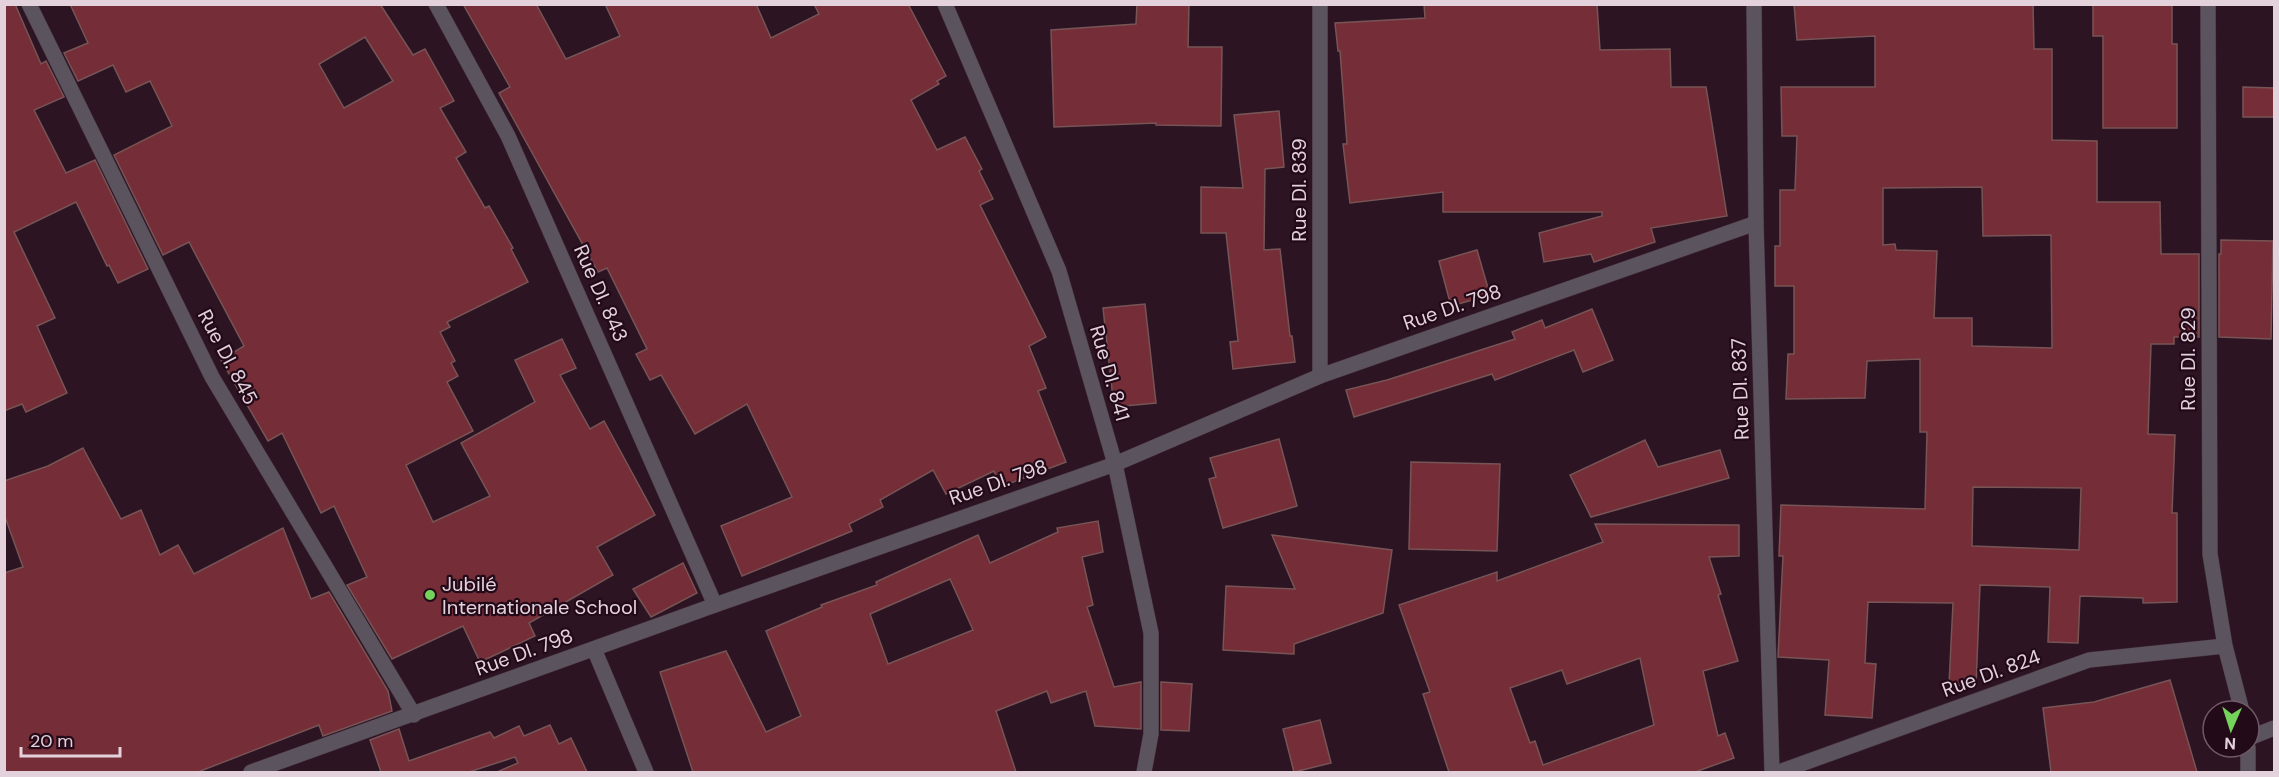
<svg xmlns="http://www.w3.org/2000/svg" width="2279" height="777" viewBox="0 0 2279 777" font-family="'DM Sans',sans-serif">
<rect width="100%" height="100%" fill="#2c1423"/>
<!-- building -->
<g fill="#752d37" stroke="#775456" stroke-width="1.5" fill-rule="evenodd">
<polygon points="4,4 15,4 41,64 46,61 64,97 34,110 66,173 95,160 148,269 118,283 109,265 107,266 76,202 14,232 55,318 37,326 67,393 26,412 22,404 4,411"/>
<path d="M 70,4 L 380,4 L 413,55 L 425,49 L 454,101 L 440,108 L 466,152 L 456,158 L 485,208 L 489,206 L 513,248 L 511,249 L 528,282 L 447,322 L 450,327 L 440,332 L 455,361 L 451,363 L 458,376 L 447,382 L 473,431 L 406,465 L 433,522 L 490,496 L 461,443 L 535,402 L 515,360 L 562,339 L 576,368 L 560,375 L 590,429 L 604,421 L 655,515 L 597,547 L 613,575 L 529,623 L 535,636 L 480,662 L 463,626 L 392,659 L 347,585 L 367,577 L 334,506 L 321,513 L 282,433 L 268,441 L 221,360 L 244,346 L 189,242 L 163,255 L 114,155 L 172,126 L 150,81 L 126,92 L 113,65 L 78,81 L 64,53 L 88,43 ZM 365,37 L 393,81 L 344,108 L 319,64 Z"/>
<polygon points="463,4 536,4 566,59 620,36 605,4 756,4 771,38 819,14 814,4 908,4 946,76 937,81 939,84 911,100 937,150 965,137 982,169 979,171 993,199 980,205 1046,337 1029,346 1046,388 1038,391 1066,462 1000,487 994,471 946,494 933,470 880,500 883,507 849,524 852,531 742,576 721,526 792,497 747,404 695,434 661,375 650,380 636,354 647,349 607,268 598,272 499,93 510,87"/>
<polygon points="1137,4 1189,4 1188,47 1222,47 1221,126 1156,125 1156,123 1054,127 1051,30 1136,24"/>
<polygon points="1424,4 1597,4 1600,50 1670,49 1671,87 1706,87 1727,216 1651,228 1655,242 1594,262 1591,254 1544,262 1539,233 1602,216 1602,212 1443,212 1443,192 1350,203 1343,144 1347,144 1340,51 1338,51 1335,23 1425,18"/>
<path d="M 1794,4 L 2033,4 L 2034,49 L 2052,49 L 2052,140 L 2097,141 L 2097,202 L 2160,202 L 2161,254 L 2199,254 L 2199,337 L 2174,337 L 2174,344 L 2151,344 L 2148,434 L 2175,435 L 2172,513 L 2177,513 L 2177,602 L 2143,603 L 2143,598 L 2080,596 L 2078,643 L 2048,642 L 2050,587 L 1980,585 L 1976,686 L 1949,685 L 1953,603 L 1868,602 L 1865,663 L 1876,664 L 1872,718 L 1825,715 L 1829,660 L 1778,657 L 1783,556 L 1779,556 L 1781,505 L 1925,509 L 1927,432 L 1920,432 L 1920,359 L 1867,361 L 1865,398 L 1786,399 L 1788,354 L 1794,354 L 1794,286 L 1775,286 L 1775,246 L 1780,246 L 1780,190 L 1795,190 L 1797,136 L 1782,136 L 1781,87 L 1875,87 L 1875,36 L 1797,40 ZM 1982,187 L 1983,236 L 2051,235 L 2052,348 L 1972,346 L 1972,318 L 1934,318 L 1937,251 L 1896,250 L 1895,244 L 1883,245 L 1883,188 ZM 1973,487 L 2081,488 L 2079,550 L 1972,546 Z"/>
<polygon points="2093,4 2172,4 2172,44 2177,44 2177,128 2103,128 2103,36 2093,36"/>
<polygon points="2243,87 2274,88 2274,117 2243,117"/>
<polygon points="1279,111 1284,167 1265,169 1264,250 1280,249 1290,336 1292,336 1295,362 1233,369 1230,342 1238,341 1226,233 1201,233 1201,187 1243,188 1234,115"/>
<polygon points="2221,240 2273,241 2271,339 2219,337 2219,254 2221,254"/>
<polygon points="1477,250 1490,295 1451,306 1439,261"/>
<polygon points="1145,304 1156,403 1114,407 1103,308"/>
<polygon points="1592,309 1613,360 1583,372 1574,350 1495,380 1492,374 1354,417 1346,390 1387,380 1515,339 1512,332 1542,320 1545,328"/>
<polygon points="1279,439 1297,506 1223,528 1209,479 1216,477 1210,458"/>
<polygon points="1645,440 1658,467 1720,450 1729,478 1591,517 1570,475"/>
<polygon points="83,448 121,519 141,510 160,555 178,545 194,574 283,528 311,599 329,592 388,691 392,711 323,736 319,725 198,772 4,772 4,573 23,567 4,514 4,481 48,466"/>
<polygon points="1411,462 1500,464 1497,551 1409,549"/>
<path d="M 1098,521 L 1103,552 L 1082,557 L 1093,605 L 1087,607 L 1114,687 L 1141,682 L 1141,729 L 1095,726 L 1086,691 L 1051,703 L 1047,691 L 996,711 L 1016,772 L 693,772 L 660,672 L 726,651 L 766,732 L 801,716 L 766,631 L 822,607 L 821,605 L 877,585 L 876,582 L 978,535 L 990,563 L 1058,532 L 1057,528 ZM 950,579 L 973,630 L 888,664 L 870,614 Z"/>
<path d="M 1595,524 L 1739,525 L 1739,556 L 1709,557 L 1721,594 L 1718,595 L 1738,661 L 1703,671 L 1718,736 L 1725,733 L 1734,758 L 1695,772 L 1449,772 L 1423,694 L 1430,692 L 1399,605 L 1497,572 L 1497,581 L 1603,542 ZM 1640,658 L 1654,725 L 1543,765 L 1535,741 L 1530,743 L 1510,688 L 1562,670 L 1567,684 Z"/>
<polygon points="1272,535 1392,550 1383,613 1294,644 1294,654 1223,650 1226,586 1295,589"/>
<polygon points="683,563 697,593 651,617 633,589"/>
<polygon points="2170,680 2197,772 2051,772 2043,708 2094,702"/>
<polygon points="1161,682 1192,684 1189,731 1161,730"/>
<polygon points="1320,720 1331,763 1294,772 1283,729"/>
<polygon points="550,725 559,744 571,738 587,772 497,772 518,763 515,757 469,772 381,772 370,740 399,729 409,761 490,732 494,738 519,726 524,736"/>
</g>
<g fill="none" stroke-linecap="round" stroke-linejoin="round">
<!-- service casing -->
<g stroke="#462e3d" stroke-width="16">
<g id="service">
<polyline points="29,4 212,377 414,715"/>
<polyline points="594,649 646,772"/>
</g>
</g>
<!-- minor casing -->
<g stroke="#462e3d" stroke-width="16">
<g id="minor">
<polyline points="436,4 508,136 715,605"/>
<polyline points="945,4 1059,271 1115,464 1151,633 1151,734 1144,772"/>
<polyline points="1320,4 1320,376"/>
<polyline points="1754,4 1756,223 1772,772"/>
<polyline points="2249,738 2274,728"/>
<polyline points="251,772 715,605 1115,464 1320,376 1756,223"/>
<polyline points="1779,772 2089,660 2225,646"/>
</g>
</g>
<!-- tertiary casing -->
<g stroke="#462e3d" stroke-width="16">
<g id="tertiary">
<polyline points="2208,4 2210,554 2225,646 2242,711"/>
<polyline points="2248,772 2248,747"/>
</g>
</g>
<!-- service -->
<use href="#service" stroke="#5b545f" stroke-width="15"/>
<!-- minor -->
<use href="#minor" stroke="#5b545f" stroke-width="15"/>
<!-- tertiary -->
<use href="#tertiary" stroke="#5b545f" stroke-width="15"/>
</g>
<!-- markers -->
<circle fill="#75d25b" stroke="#220a19" stroke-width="2" cx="430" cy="595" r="6"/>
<g text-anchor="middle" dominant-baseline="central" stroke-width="4.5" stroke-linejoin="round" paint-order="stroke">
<!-- street labels -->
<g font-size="20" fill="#e3d1db" stroke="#220a19">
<text transform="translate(1299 190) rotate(-90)">Rue DI. 839</text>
<text transform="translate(601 293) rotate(66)">Rue DI. 843</text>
<text transform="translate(1452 307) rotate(-19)">Rue DI. 798</text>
<text transform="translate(228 357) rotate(62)">Rue DI. 845</text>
<text transform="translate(2188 359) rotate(-90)">Rue DI. 829</text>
<text transform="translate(1110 373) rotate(74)">Rue DI. 841</text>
<text transform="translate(1740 389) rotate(-92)">Rue DI. 837</text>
<text transform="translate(998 482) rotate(-19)">Rue DI. 798</text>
<text transform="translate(524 652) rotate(-20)">Rue DI. 798</text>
<text transform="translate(1991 673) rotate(-20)">Rue DI. 824</text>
</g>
<!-- poi labels -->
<g font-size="20" fill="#e3d1db" stroke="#220a19" text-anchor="start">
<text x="442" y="584">Jubilé<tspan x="442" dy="23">Internationale School</tspan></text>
</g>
</g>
<!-- border -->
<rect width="2279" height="777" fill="none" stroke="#e3d1db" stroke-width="12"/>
<!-- north arrow -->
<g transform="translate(2231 729) rotate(183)"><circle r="28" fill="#220a19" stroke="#6f5a67" stroke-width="1.5"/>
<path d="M0-4.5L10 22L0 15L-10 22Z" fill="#75d25b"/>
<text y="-9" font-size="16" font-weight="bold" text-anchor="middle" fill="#e3d1db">N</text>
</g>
<!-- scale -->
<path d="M21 747v9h99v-9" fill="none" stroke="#e3d1db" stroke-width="3"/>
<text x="30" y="747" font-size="18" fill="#e3d1db" stroke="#220a19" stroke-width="4.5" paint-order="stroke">20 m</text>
</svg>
